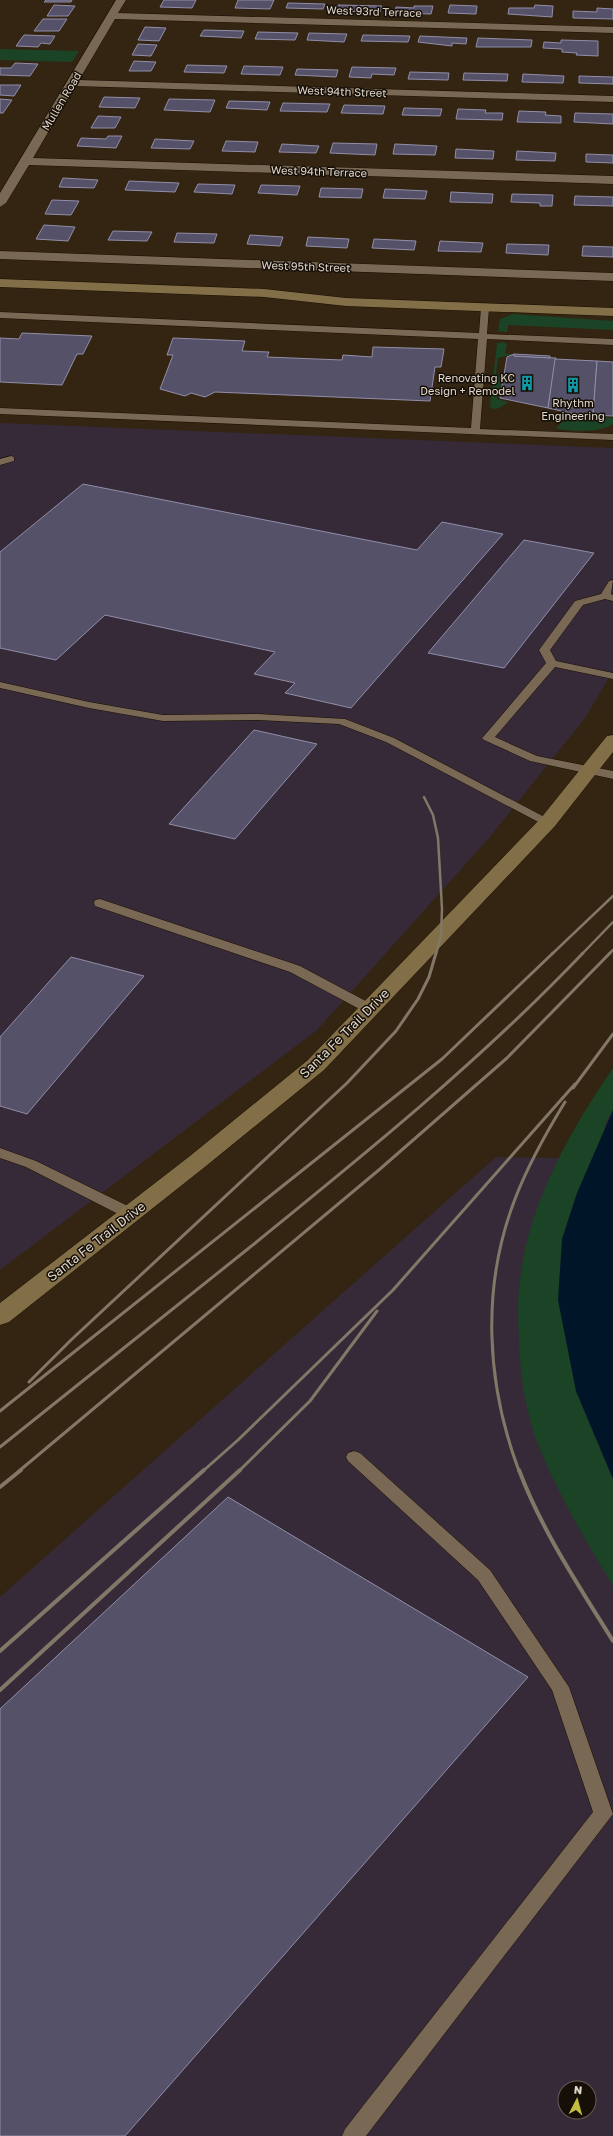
<svg xmlns="http://www.w3.org/2000/svg" width="613" height="2136" viewBox="0 0 613 2136" font-family="'Golos Text',sans-serif">
<rect width="100%" height="100%" fill="#332512"/>
<!-- industrial -->
<g fill="#362a39" fill-rule="evenodd">
<polygon points="0,423 613,448 613,671 585,718 489,838 317,1030 0,1270"/>
<path d="M 613,1092 L 613,2136 L 0,2136 L 0,1597 L 496,1157 L 567,1158 ZM 565,2088 L 589,2088 L 589,2112 L 565,2112 Z"/>
</g>
<!-- green -->
<g fill="#1b4326">
<polygon points="0,49 79,51 72,62 0,60"/>
<polygon points="513,314 613,321 613,330 508,325 507,332 498,331 500,319"/>
<path d="M 503,342 L 507,344 L 505,354 L 514,354 L 498,358 L 496,374 L 504,376 L 501,391 L 496,391 L 496,393 L 497,393 L 497,399 L 508,402 C 502,406 497,412 490,407 L 497,343 Z"/>
<path d="M 571,413 L 613,418 L 613,423 C 605,433 568,432 556,428 Z"/>
<path d="M 613,1068 L 613,1110 L 605,1124 L 576,1391 L 613,1479 L 613,1586 C 586,1541 559,1496 539,1447 C 526,1413 520,1377 519,1340 C 518,1320 517,1300 520,1280 C 528,1205 571,1129 613,1068 Z"/>
</g>
<!-- water -->
<polygon fill="#001528" points="613,1110 613,1479 576,1391 558,1300 562,1239 577,1193"/>
<!-- building -->
<g fill="#555169" stroke="#918ea8">
<polygon points="46,0 72,0 71,2 44,2"/>
<polygon points="164,0 196,0 192,8 160,7"/>
<polygon points="238,0 274,0 270,9 235,8"/>
<polygon points="288,3 325,4 323,9 286,8"/>
<polygon points="54,5 75,6 68,16 47,16"/>
<polygon points="338,5 382,6 380,12 336,11"/>
<polygon points="450,5 477,6 476,14 448,13"/>
<polygon points="535,5 553,6 552,17 508,14 509,8 534,8"/>
<polygon points="414,6 433,6 431,14 395,13 396,7 414,8"/>
<polygon points="597,8 613,9 613,19 573,18 573,11 597,12"/>
<polygon points="43,19 67,19 59,31 34,31"/>
<polygon points="145,27 166,28 159,41 138,40"/>
<polygon points="204,30 244,31 241,38 200,36"/>
<polygon points="258,32 298,33 295,40 255,39"/>
<polygon points="309,33 347,34 344,42 307,40"/>
<polygon points="24,35 55,36 50,44 41,43 38,47 16,46"/>
<polygon points="363,35 410,36 408,42 361,41"/>
<polygon points="420,36 467,38 466,44 452,43 452,46 418,42"/>
<polygon points="478,38 532,40 531,47 476,47"/>
<polygon points="561,40 598,41 598,56 576,55 577,53 562,52 562,49 543,48 544,42 561,43"/>
<polygon points="138,44 157,45 151,56 132,55"/>
<polygon points="134,61 156,62 151,71 129,71"/>
<polygon points="15,63 38,64 30,76 0,75 0,68 11,68"/>
<polygon points="187,65 227,66 224,73 184,72"/>
<polygon points="244,66 283,67 280,75 241,74"/>
<polygon points="352,67 396,68 394,75 372,74 371,78 349,77"/>
<polygon points="297,69 338,70 336,77 295,75"/>
<polygon points="410,72 449,73 448,80 408,79"/>
<polygon points="464,73 508,74 507,81 463,80"/>
<polygon points="523,74 564,76 563,83 522,82"/>
<polygon points="579,76 613,77 613,84 579,83"/>
<polygon points="0,85 21,85 14,96 0,95"/>
<polygon points="104,97 140,98 135,108 99,107"/>
<polygon points="0,99 12,100 3,113 0,113"/>
<polygon points="169,99 215,100 210,112 164,110"/>
<polygon points="229,101 270,102 267,110 226,108"/>
<polygon points="283,103 330,104 327,112 280,111"/>
<polygon points="344,105 385,106 383,114 341,113"/>
<polygon points="404,108 442,109 440,116 402,115"/>
<polygon points="458,109 486,110 485,113 503,113 502,120 456,119"/>
<polygon points="519,111 546,112 545,115 561,116 561,123 517,122"/>
<polygon points="575,113 613,114 613,124 574,122"/>
<polygon points="98,116 121,117 115,128 91,128"/>
<polygon points="108,136 122,136 116,148 77,146 81,138 106,139"/>
<polygon points="155,139 194,141 190,149 151,148"/>
<polygon points="226,141 258,142 255,152 222,151"/>
<polygon points="333,143 377,144 375,155 330,153"/>
<polygon points="282,144 319,146 316,153 279,152"/>
<polygon points="395,144 437,146 435,155 393,154"/>
<polygon points="456,149 494,151 493,159 455,158"/>
<polygon points="517,151 556,153 555,161 516,160"/>
<polygon points="586,154 613,155 613,163 586,162"/>
<polygon points="63,178 98,180 94,188 59,187"/>
<polygon points="129,181 179,183 175,192 125,190"/>
<polygon points="198,184 235,185 232,194 194,192"/>
<polygon points="261,185 300,186 297,195 258,193"/>
<polygon points="321,188 363,189 361,198 319,197"/>
<polygon points="385,189 427,191 425,199 383,198"/>
<polygon points="451,192 493,194 492,203 450,202"/>
<polygon points="512,194 553,195 552,206 540,206 540,203 511,202"/>
<polygon points="575,196 613,197 613,206 574,205"/>
<polygon points="52,200 79,201 71,215 45,214"/>
<polygon points="44,225 75,227 68,241 36,239"/>
<polygon points="113,231 152,232 147,241 108,240"/>
<polygon points="177,233 217,234 214,243 174,242"/>
<polygon points="250,235 283,237 280,246 247,244"/>
<polygon points="308,237 349,239 347,248 306,246"/>
<polygon points="374,239 416,241 414,250 372,248"/>
<polygon points="440,241 483,243 481,252 438,251"/>
<polygon points="507,244 549,245 548,255 506,253"/>
<polygon points="583,246 613,247 613,257 582,256"/>
<polygon points="22,333 92,336 83,354 77,354 62,385 0,382 0,338 19,339"/>
<polygon points="173,338 245,341 242,351 269,352 267,357 342,360 343,355 372,357 373,347 444,349 441,367 435,367 430,401 215,392 205,397 191,393 185,396 160,389 173,355 167,355"/>
<polygon points="514,354 514,356 556,358 548,408 500,398 507,357"/>
<polygon points="514,354 550,356 550,358 514,356"/>
<polygon points="555,359 597,361 593,415 575,414 548,408"/>
<polygon points="597,361 613,362 613,416 593,415"/>
<polygon points="83,484 417,550 442,522 503,534 351,708 285,693 295,683 254,674 275,652 105,615 56,660 0,648 0,552"/>
<polygon points="524,540 594,553 504,668 428,653"/>
<polygon points="254,730 317,744 235,839 169,824"/>
<polygon points="71,957 144,976 27,1114 0,1106 0,1037"/>
<polygon points="228,1497 528,1677 125,2136 0,2136 0,1709"/>
</g>
<g fill="none" stroke-linecap="round" stroke-linejoin="round">
<!-- lane casing -->
<g stroke="#1a0e00" stroke-width="1">
<g id="lane">
<polygon points="485,305 489,308 487,334 613,339 613,345 487,339 480,429 613,434 613,440 0,414 0,408 471,428 478,339 0,318 0,312 479,333 481,308"/>
<polygon points="11,456 14,457 14,461 0,465 0,459"/>
<polygon points="613,580 611,594 613,595 613,601 605,599 583,605 550,650 556,661 613,673 613,679 555,667 495,737 537,756 613,771 613,779 530,761 484,740 482,738 484,736 546,663 539,650 575,601 601,594 609,581"/>
<polygon points="0,682 89,702 163,715 258,714 345,719 394,738 554,822 548,826 544,825 386,742 339,724 258,720 163,721 89,708 0,688"/>
<polygon points="100,899 300,966 375,1006 377,1009 370,1013 365,1012 290,972 95,906 94,903 95,900"/>
<polygon points="0,1148 36,1161 136,1210 139,1214 136,1218 126,1218 26,1167 0,1158"/>
<polygon points="354,1451 360,1453 490,1570 569,1687 613,1814 366,2136 342,2136 345,2129 593,1812 552,1690 478,1580 348,1461 346,1457 348,1453"/>
</g>
</g>
<!-- street casing -->
<g stroke="#1a0e00" stroke-width="1">
<g id="street">
<polygon points="116,0 126,0 118,13 613,27 613,33 115,19 79,80 613,96 613,102 75,86 33,158 613,176 613,184 29,165 6,203 0,207 0,193"/>
<polygon points="0,251 613,273 613,281 0,259"/>
</g>
</g>
<!-- secondary casing -->
<g stroke="#1a0e00" stroke-width="1">
<g id="secondary">
<polygon points="0,279 264,289 346,298 613,308 613,316 346,306 264,297 0,287"/>
<polygon points="613,735 613,752 555,826 324,1070 206,1166 9,1322 0,1325 0,1303 190,1156 308,1060 541,818 607,736"/>
</g>
</g>
<!-- lane -->
<use href="#lane" fill="#796853" fill-rule="evenodd"/>
<!-- street -->
<use href="#street" fill="#796853" fill-rule="evenodd"/>
<!-- secondary -->
<use href="#secondary" fill="#826f48" fill-rule="evenodd"/>
<!-- rail-far2 -->
<g stroke="#837767" stroke-width="2.5">
<polyline points="424,797 433,815 438,838 442,909 441,936 436,954"/>
<polyline points="552,954 613,896"/>
<polyline points="582,954 613,922"/>
<polyline points="609,954 613,950"/>
</g>
<!-- rail-far1 -->
<g stroke="#837767" stroke-width="3">
<polyline points="573,1088 613,1034"/>
<polyline points="29,1382 71,1340 347,1083 396,1031 418,999 429,977 436,953"/>
<polyline points="0,1411 442,1059 553,953"/>
<path d="M 0,1447 C 83,1381 166,1314 249,1248 C 365,1154 480,1061 583,953"/>
<polyline points="19,1471 380,1169 507,1058 610,953"/>
<polyline points="203,1471 238,1440 393,1290 575,1084"/>
<polyline points="239,1471 310,1401 377,1311"/>
<path d="M 519,1471 C 486,1383 481,1287 515,1199 C 528,1165 546,1133 565,1102"/>
</g>
<!-- rail -->
<g stroke="#837767" stroke-width="4">
<path d="M 519,1470 C 542,1531 579,1586 613,1641"/>
<polyline points="0,1487 21,1470"/>
<polyline points="0,1651 204,1470"/>
<polyline points="0,1690 240,1470"/>
</g>
</g>
<!-- icons -->
<defs>
<g id="building-bare" transform="scale(1.2)"><path d="M-4-6H4V6H1V3H-1V6H-4ZM-2.5-4.3h1.7v1.8h-1.7ZM.8-4.3h1.7v1.8H.8ZM-2.5-1h1.7V.8h-1.7ZM.8-1h1.7V.8H.8Z" fill="#0f9aa8" stroke="#160f07" stroke-width="2.5" paint-order="stroke"/></g>
</defs>
<g fill-rule="evenodd">
<use href="#building-bare" x="527" y="383"/>
<use href="#building-bare" x="573" y="385"/>
</g>
<g text-anchor="middle" dominant-baseline="central" stroke-width="3" stroke-linejoin="round" paint-order="stroke">
<!-- far-street labels -->
<g font-size="11" fill="#e0d7cb" stroke="#160f07">
<text transform="translate(374 11) rotate(2)">West 93rd Terrace</text>
<text transform="translate(342 91) rotate(2)">West 94th Street</text>
<text transform="translate(61 101) rotate(-59)">Mullen Road</text>
<text transform="translate(319 171) rotate(2)">West 94th Terrace</text>
<text transform="translate(306 266) rotate(2)">West 95th Street</text>
</g>
<!-- far-poi labels -->
<g font-size="11" fill="#e0d7cb" stroke="#160f07" text-anchor="end">
<text x="515" y="377">Renovating KC<tspan x="515" dy="13">Design + Remodel</tspan></text>
<text x="573" y="402" text-anchor="middle">Rhythm<tspan x="573" dy="13">Engineering</tspan></text>
</g>
<!-- street labels -->
<g font-size="13" fill="#e0d7cb" stroke="#160f07">
<text transform="translate(344 1033) rotate(-45)">Santa Fe Trail Drive</text>
<text transform="translate(96 1241) rotate(-38)">Santa Fe Trail Drive</text>
</g>
</g>
<!-- north arrow -->
<g transform="translate(577 2100) rotate(6)"><circle r="19" fill="#160f07" stroke="#675f55"/>
<path d="M0-3L7 15L0 10L-7 15Z" fill="#c3bd3f"/>
<text y="-6" font-size="11" font-weight="bold" text-anchor="middle" fill="#e0d7cb">N</text>
</g>
</svg>
